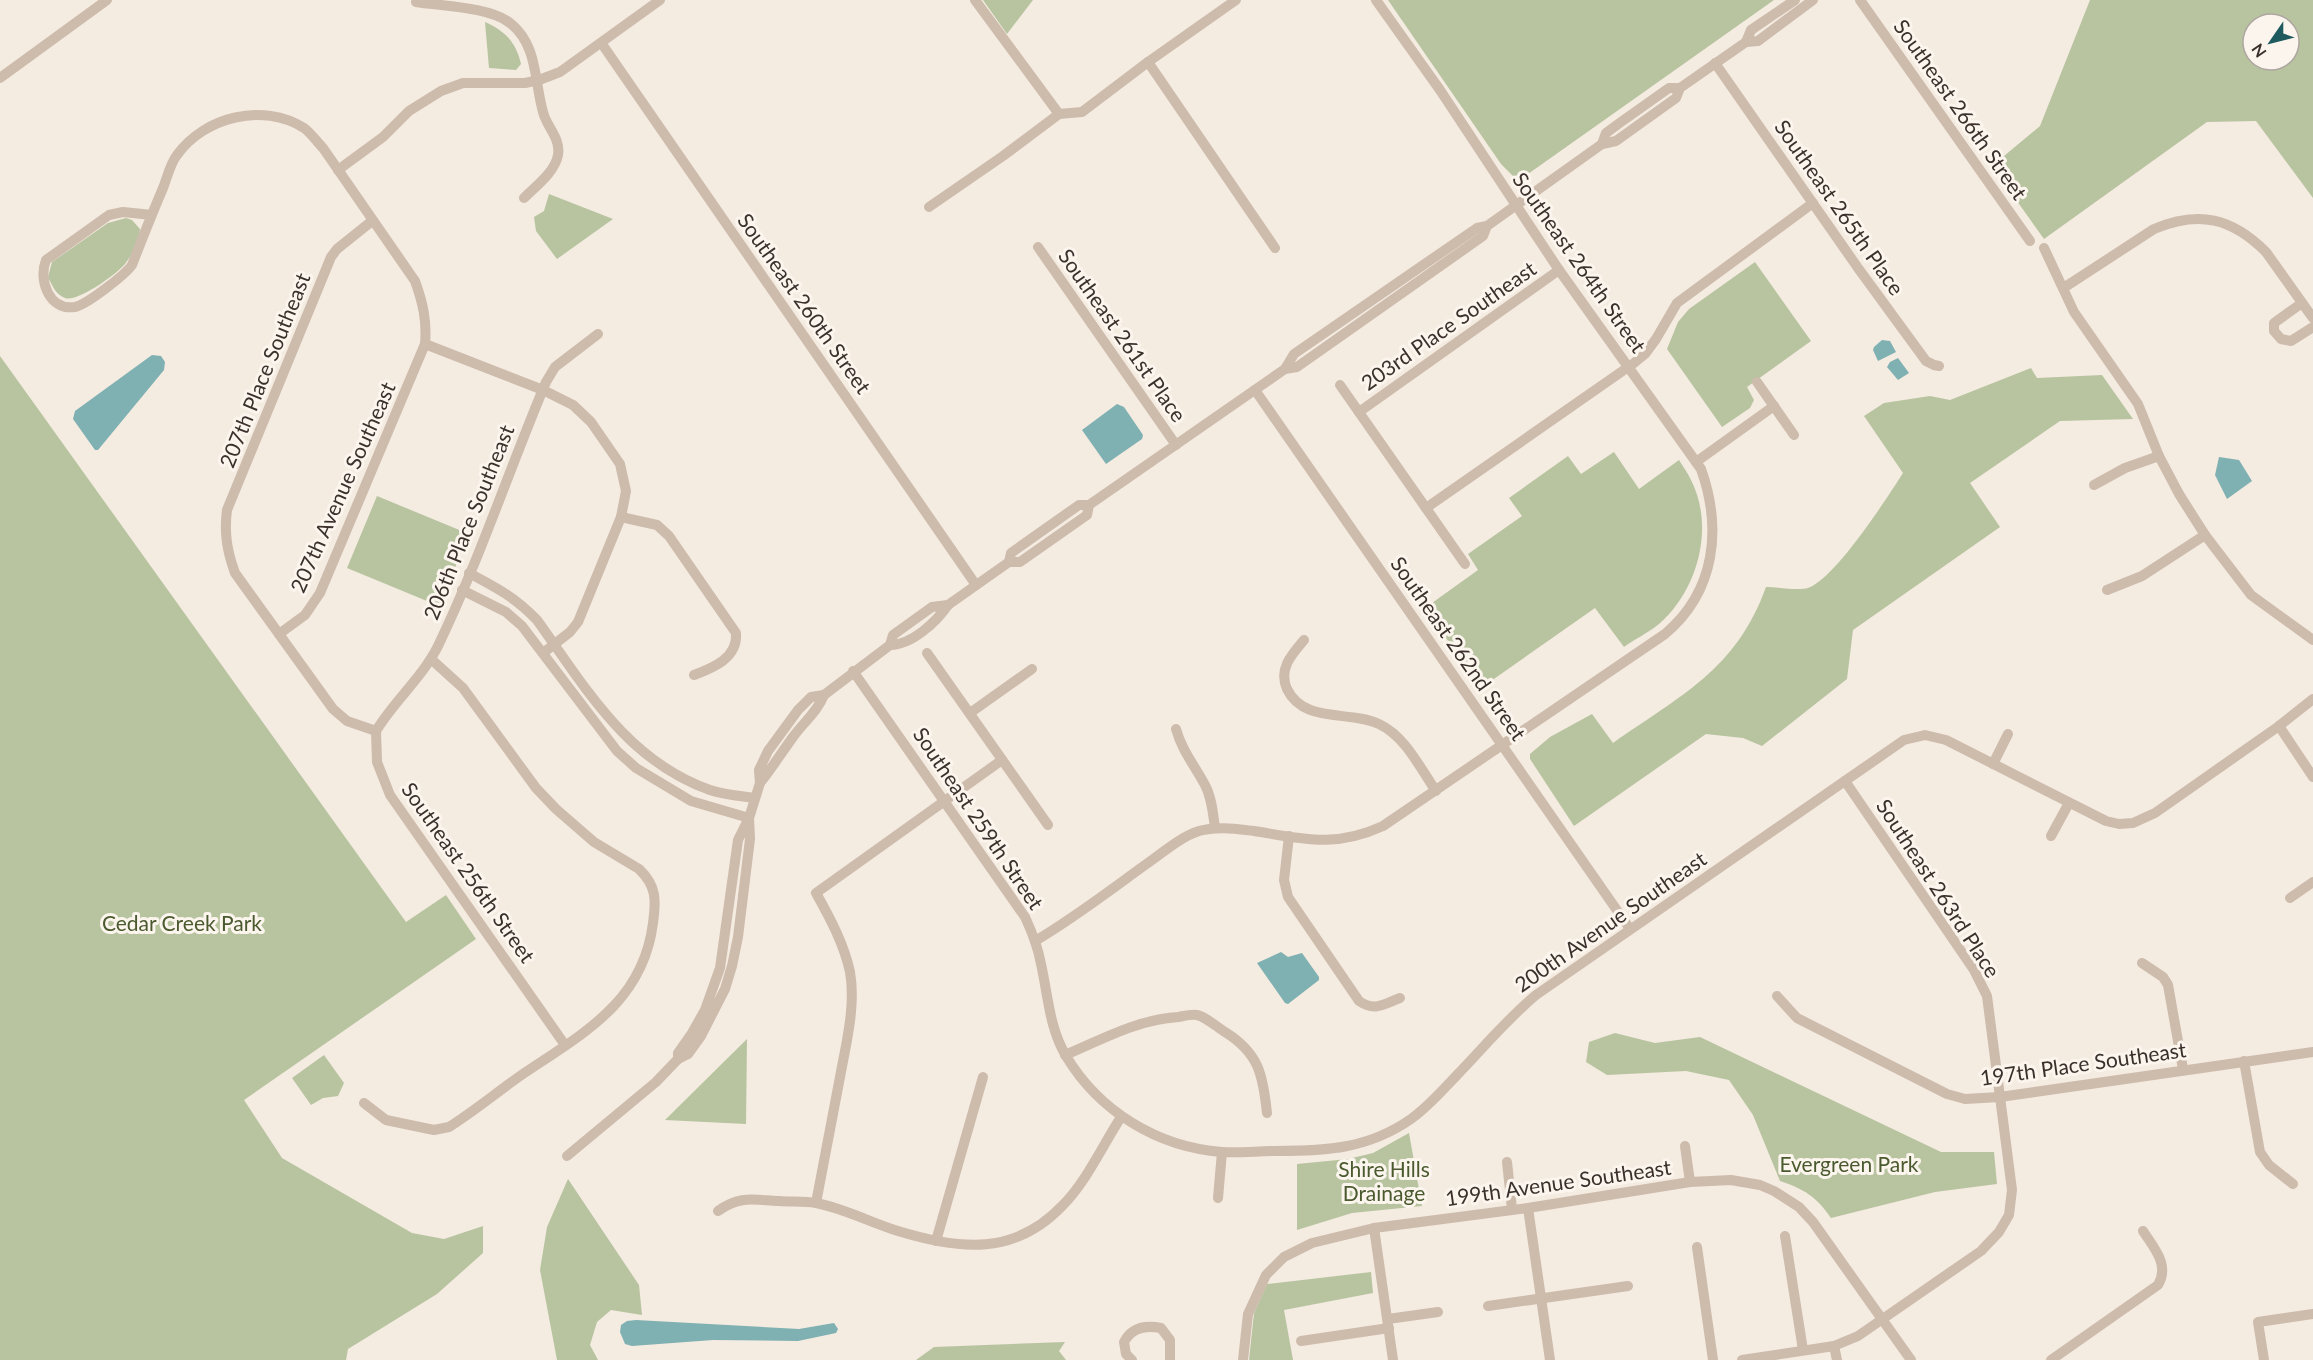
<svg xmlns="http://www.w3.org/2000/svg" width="2313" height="1360" viewBox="0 0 2313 1360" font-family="Lato,sans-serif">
<rect width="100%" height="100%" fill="#f4ebe1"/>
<!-- green -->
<g fill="#b8c4a0" fill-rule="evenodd">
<polygon points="983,0 1033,0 1007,34"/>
<polygon points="1388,0 1774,0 1528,174 1513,176 1501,164"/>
<path d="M 2090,0 L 2313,0 L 2313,198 L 2256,121 L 2207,122 L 2044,239 L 1992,166 L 2040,126 ZM 2253,24 L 2289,24 L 2289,60 L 2253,60 Z"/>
<path d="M 485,22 C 505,31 516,42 521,64 L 516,70 L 489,68 Z"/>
<polygon points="549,194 613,219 557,259 536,231 534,217 544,211"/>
<path d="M 126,218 L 132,220 L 140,229 C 139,240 132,255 125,264 C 118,273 77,303 65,298 C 56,295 52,285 48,277 L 52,262 L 108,223 Z"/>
<polygon points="1755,262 1811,341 1747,387 1754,400 1750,408 1722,427 1667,349 1678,322 1689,309"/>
<polygon points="0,356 406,922 446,895 476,939 244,1100 282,1158 412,1233 444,1239 483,1226 483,1253 437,1294 348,1349 346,1360 0,1360"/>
<path d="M 2031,368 L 2037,378 L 2102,375 L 2133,419 L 2060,421 L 1970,483 L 2000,527 L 1853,630 L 1847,679 L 1762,746 L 1743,738 L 1706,734 L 1574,826 L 1530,759 L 1530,754 L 1550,737 L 1592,714 L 1613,743 C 1681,695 1736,670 1766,587 C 1776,587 1799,591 1808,588 C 1835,579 1887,498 1903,473 L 1864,416 L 1884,403 L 1930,396 L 1950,400 Z"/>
<path d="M 1614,452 L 1639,489 L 1679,460 C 1683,467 1688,473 1691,480 C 1715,527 1698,590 1659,624 C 1648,633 1635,639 1624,647 L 1595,608 L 1481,688 L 1425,608 L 1478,570 L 1468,554 L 1522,516 L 1509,498 L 1568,456 L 1581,474 Z"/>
<polygon points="377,496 469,534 439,606 347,568"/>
<path d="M 1615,1033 L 1655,1043 L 1700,1037 L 1941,1152 L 1994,1152 L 1997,1184 L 1935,1192 L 1831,1218 C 1817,1197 1804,1189 1780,1181 L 1753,1115 L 1729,1080 L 1686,1071 L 1607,1075 L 1586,1062 L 1589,1042 Z"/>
<polygon points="747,1039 746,1124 665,1120"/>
<polygon points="324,1055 344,1083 338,1096 323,1098 311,1105 292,1078"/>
<polygon points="1409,1133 1422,1206 1352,1213 1297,1230 1297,1164 1348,1159 1373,1153"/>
<polygon points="568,1179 639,1285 642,1315 611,1310 597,1322 590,1345 598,1360 557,1360 540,1270 547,1227"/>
<polygon points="1371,1272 1373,1293 1284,1310 1293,1360 1249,1360 1254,1313 1267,1284"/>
<polygon points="1065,1342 1059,1351 1066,1360 916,1360 934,1347"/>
</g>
<!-- water -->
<g fill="#7fb0b2">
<polygon points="1882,340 1890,341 1896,352 1878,361 1873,350 1874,347"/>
<polygon points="152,355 161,356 165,362 164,370 98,450 95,450 73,419 75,411"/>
<polygon points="1898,358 1909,373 1898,380 1887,367 1890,362"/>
<polygon points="1117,404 1124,407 1143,435 1142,439 1106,464 1082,430"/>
<polygon points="2219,457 2239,460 2252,481 2227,499 2215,475"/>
<polygon points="1281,952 1288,957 1302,953 1319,977 1319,980 1288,1004 1285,1003 1257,963"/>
<polygon points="636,1320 799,1329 834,1323 838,1329 836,1333 798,1341 713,1340 632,1346 625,1344 620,1332 621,1325 627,1321"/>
</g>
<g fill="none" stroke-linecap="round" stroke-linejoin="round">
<!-- minor -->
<g stroke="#cdbbac" stroke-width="10">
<polyline points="975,0 1059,114"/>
<polyline points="1795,0 1751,30 1746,42 1758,41 1813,0"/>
<polyline points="1860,0 2030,241"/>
<path d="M 416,2 C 441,6 490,7 510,23 C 538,45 534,80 543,112 C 546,126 561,138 558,155 C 555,172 536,186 524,198"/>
<polyline points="602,44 976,585"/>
<polyline points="1148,62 1275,248"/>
<polyline points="1715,63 1858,268 1926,361 1934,365 1939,366"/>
<polyline points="0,78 107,0"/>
<polyline points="1680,88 1669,88 1621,122 1606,133 1602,144 1616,141 1676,98 1680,88 1746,42"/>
<polyline points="338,170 383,137 409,111 441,91 463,83 525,83 539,80 560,72 660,0"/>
<polyline points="929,207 1003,156 1059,114 1082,112 1148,62 1236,0"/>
<path d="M 152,215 L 123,212 L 109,215 L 46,260 C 38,280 49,311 75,307 C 86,305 125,275 132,265 C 142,239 152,214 163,188 C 167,178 170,164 177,155 C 204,117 263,102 304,128 C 311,133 317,142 323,148 L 415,281 C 423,303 427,321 425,344 L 320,593 L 305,615 L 279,634"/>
<path d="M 372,221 L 337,249 L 331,257 L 227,510 C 224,533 227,551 235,573 L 333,709 L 347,721 L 376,731"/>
<polyline points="1487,226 1483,236 1297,367 1285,369 1294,354 1477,228 1487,226 1602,144"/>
<polyline points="1038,247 1176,445"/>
<polyline points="2044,248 2074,312 2138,404 2159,456 2179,494 2205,535 2251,595 2313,640"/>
<path d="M 2065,287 L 2154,229 C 2199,210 2232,218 2266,252 L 2313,318"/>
<polyline points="2302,303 2274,323 2274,331 2281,339 2291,341 2313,327"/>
<polyline points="425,344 543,390 573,405 591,422 620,464 626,491 621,517 578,622 570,632 543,653"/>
<polyline points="1757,382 1794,435"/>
<polyline points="1340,385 1465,564"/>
<polyline points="1255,390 1630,929"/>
<polyline points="1359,412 1559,270"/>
<polyline points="1696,462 1774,406"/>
<polyline points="2094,485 2125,468 2159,456"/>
<polyline points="1089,505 1087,515 1020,562 1009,562 1011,553 1079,505 1089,505 1285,369"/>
<polyline points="1426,508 1634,363 1645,354 1656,339 1677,303 1813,203"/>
<path d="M 621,517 L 657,525 L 669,536 L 736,633 C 738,658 713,668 694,675"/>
<path d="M 469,573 C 497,588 515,597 537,620 C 585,687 627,761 710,790 C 724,795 740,796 755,798"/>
<path d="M 462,590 L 506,612 L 522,626 L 617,751 L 636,768 L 691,801 L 749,818 L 760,783 L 759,770 L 768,751 L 798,710 L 811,697 L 824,695 C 818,711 803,723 793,737 C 782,752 772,768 760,783"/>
<polyline points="2107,590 2142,576 2205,535"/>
<polyline points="948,605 1009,562"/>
<path d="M 1304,640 C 1292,654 1278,669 1287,689 C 1304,724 1349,710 1379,724 C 1405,736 1420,768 1436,791"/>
<polyline points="927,653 1048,825"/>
<path d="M 853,671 L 1025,917 C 1032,932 1038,947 1041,964 C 1048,995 1049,1027 1066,1056 C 1099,1111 1157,1147 1222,1152 C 1240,1153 1258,1151 1276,1151 C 1326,1151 1368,1149 1411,1119 C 1428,1107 1442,1091 1457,1075 C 1483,1048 1507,1019 1536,995 L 1904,740 L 1925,735 L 1946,740 L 2106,821 L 2119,824 L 2133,823 L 2155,813 L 2279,726 L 2313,699"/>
<path d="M 824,695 L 890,645 C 912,645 936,622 948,605 L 932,607 L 893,635 L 890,645"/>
<polyline points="970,713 1032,669"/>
<polyline points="2279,726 2313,777"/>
<path d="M 1176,729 C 1182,751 1195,766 1205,785 C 1212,798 1213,814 1215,828"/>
<path d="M 376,731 C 394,701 422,678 438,646 C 479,561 509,470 546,382 L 555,367 L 598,334"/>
<polyline points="376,731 377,762 390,795 565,1045"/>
<polyline points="1993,764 2008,734"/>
<polygon points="749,818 750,839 738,937 732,966 725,989 701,1036 688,1054 678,1059 678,1053 692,1033 705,1010 720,968 738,840"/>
<path d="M 1289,836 L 1284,880 L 1288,897 L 1359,1001 C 1375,1012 1384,1004 1400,998"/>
<polyline points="2051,836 2069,803"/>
<polyline points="2290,898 2313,882"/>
<path d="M 1035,941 C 1074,918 1109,891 1145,865 C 1161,854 1180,837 1199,831 C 1217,826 1236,829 1254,831 C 1304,839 1335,848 1383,826 L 1665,634 C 1716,591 1722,528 1701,469 L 1559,270 L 1440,90 L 1376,0"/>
<polyline points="2142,963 2163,977 2168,985 2183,1069"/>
<polyline points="1777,996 1797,1018 1947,1094 1965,1099 2000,1097 2313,1052"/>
<path d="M 1065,1055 C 1103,1039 1136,1020 1178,1017 C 1184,1016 1191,1014 1197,1015 C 1206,1017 1217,1027 1225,1032 C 1259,1053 1263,1075 1267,1113"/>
<polyline points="2244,1061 2260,1152 2269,1165 2293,1184"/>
<path d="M 364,1103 L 386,1120 L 434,1130 L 449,1127 C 474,1111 496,1093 520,1076 C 580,1035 643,1004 653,923 C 656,901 657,886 639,869 L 594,842 L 556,809 L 536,788 L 463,688 L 431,659"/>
<polyline points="1685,1146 1690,1182"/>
<polyline points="567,1156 656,1082 678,1059"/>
<polyline points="1507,1162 1512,1209"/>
<polyline points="1218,1198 1222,1152"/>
<path d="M 816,1203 C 824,1161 832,1119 840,1077 C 846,1044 856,1006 850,972 C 844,944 830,918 816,893 L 1002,760"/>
<polyline points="1528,1208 1550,1360"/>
<path d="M 718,1211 C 740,1195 754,1200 779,1201 C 791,1202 804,1201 816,1203 C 843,1208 872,1223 898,1231 C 960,1250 1015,1256 1063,1205 C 1086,1182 1103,1145 1121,1117"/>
<polyline points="1374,1228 1393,1360"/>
<polyline points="1785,1236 1803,1350"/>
<polyline points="936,1241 983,1077"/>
<polyline points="1697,1247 1713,1360"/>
<polyline points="1488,1306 1628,1286"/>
<polyline points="1388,1319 1438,1312"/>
<polyline points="1301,1341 1389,1328"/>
<polyline points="1834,1346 1837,1360"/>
<path d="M 1132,1360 L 1126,1354 L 1124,1342 C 1132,1327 1146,1325 1161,1328 L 1170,1340 L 1170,1360"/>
<polyline points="1243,1360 1248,1314 1266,1275 1284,1257 1312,1243 1374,1228 1528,1208 1690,1182 1731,1180 1760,1185 1774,1191 1799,1207 1813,1222 1911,1360"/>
<polyline points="1742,1360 1834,1346 1858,1336 1981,1251 1999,1232 2009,1215 2012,1190 1987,996 1974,970 1845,781"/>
<path d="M 2051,1360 L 2158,1285 C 2170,1265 2154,1248 2143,1231"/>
<polyline points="2264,1360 2258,1322 2313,1314"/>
</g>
</g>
<g text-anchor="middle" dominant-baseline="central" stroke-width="6" stroke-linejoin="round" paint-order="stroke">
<!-- street labels -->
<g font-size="21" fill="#3b302b" stroke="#fbf5ee">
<text transform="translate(1961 109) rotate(55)">Southeast 266th Street</text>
<text transform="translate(1840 207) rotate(55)">Southeast 265th Place</text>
<text transform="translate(1580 262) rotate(55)">Southeast 264th Street</text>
<text transform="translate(805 303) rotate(55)">Southeast 260th Street</text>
<text transform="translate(1448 325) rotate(-35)">203rd Place Southeast</text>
<text transform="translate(1123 335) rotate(55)">Southeast 261st Place</text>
<text transform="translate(264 370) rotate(-68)">207th Place Southeast</text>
<text transform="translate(342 487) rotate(-66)">207th Avenue Southeast</text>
<text transform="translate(468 522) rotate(-68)">206th Place Southeast</text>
<text transform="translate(1459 648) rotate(55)">Southeast 262nd Street</text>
<text transform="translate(979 818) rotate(56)">Southeast 259th Street</text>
<text transform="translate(469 872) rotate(55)">Southeast 256th Street</text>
<text transform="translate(1939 888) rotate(57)">Southeast 263rd Place</text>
<text transform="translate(1610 921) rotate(-35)">200th Avenue Southeast</text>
<text transform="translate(2083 1063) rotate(-8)">197th Place Southeast</text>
<text transform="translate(1558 1182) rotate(-8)">199th Avenue Southeast</text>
</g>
<!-- park labels -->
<g font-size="21" fill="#4a5a2e" stroke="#fbf5ee">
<text x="182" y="922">Cedar Creek Park</text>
<text x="1849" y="1163">Evergreen Park</text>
<text x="1384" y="1168">Shire Hills<tspan x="1384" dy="24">Drainage</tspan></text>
</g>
</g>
<!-- north arrow -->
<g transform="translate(2271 42) rotate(235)"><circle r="28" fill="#fbf5ee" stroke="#aea6a0" stroke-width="1.5"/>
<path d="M0-4.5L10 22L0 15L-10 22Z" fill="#1f5a5e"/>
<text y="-9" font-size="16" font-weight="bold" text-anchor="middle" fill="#3b302b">N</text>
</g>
</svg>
